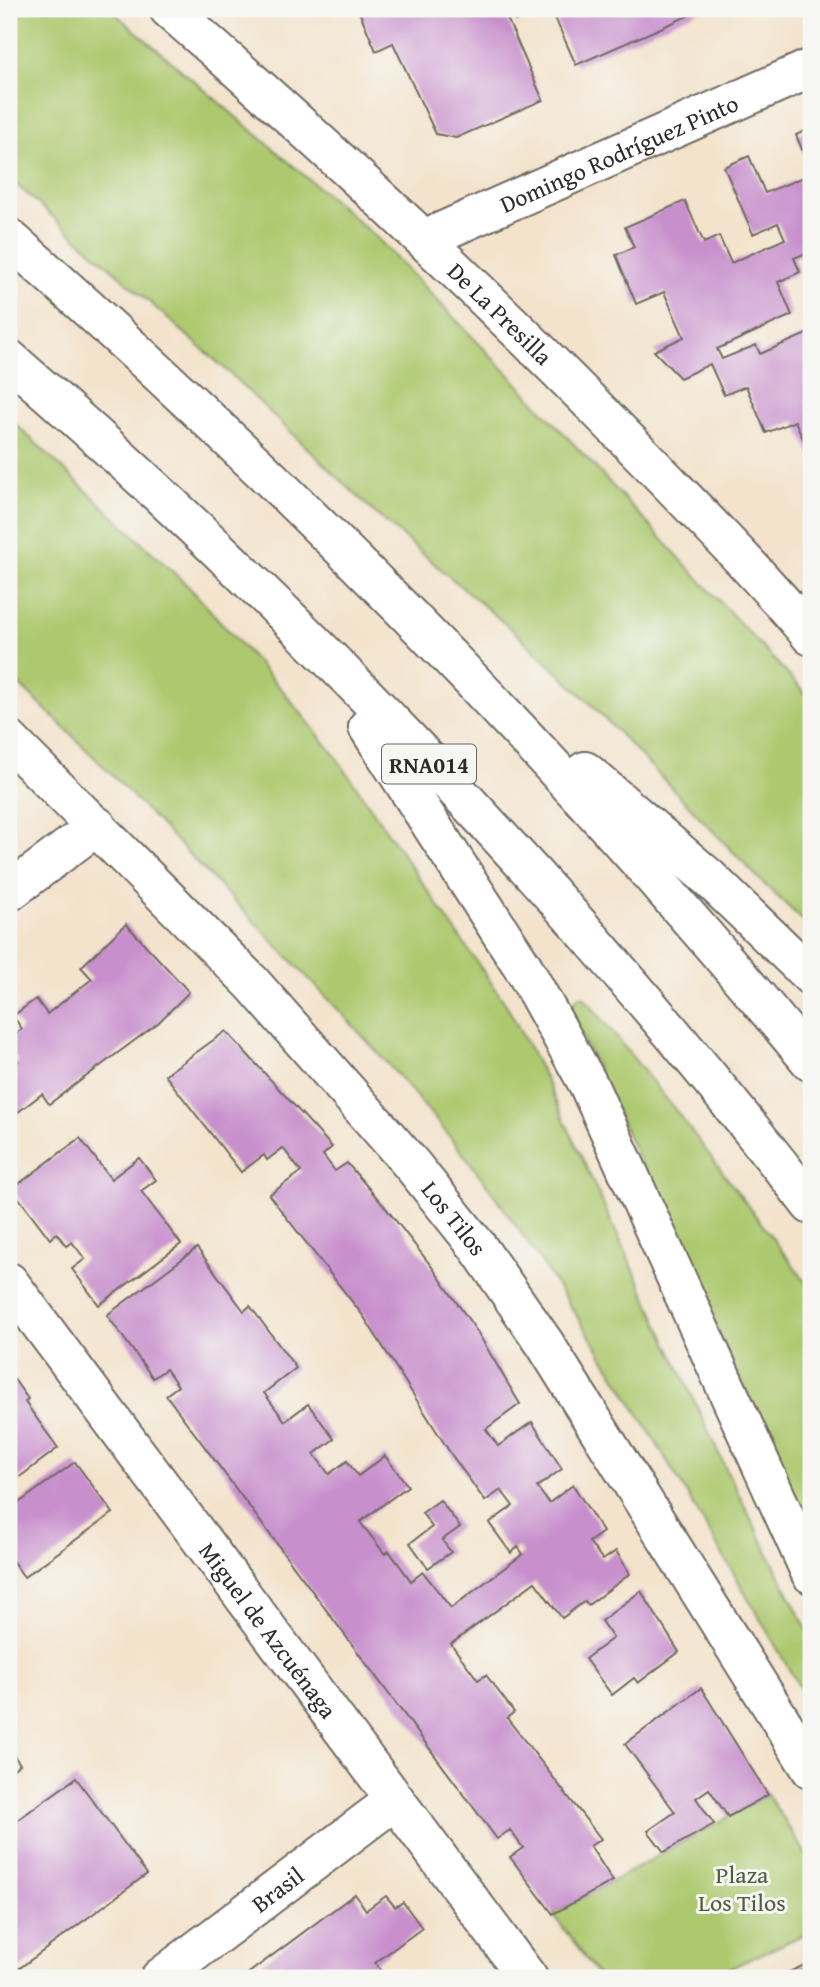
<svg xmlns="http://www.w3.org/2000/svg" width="820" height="1987" viewBox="0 0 820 1987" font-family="'Gentium Book Plus',serif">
<rect width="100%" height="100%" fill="#f6f6f2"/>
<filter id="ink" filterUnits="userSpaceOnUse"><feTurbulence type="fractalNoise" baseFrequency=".0143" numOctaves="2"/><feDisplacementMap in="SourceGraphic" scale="14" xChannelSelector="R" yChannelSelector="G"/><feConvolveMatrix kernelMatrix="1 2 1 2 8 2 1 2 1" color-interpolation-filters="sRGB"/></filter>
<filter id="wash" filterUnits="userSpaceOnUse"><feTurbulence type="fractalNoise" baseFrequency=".00686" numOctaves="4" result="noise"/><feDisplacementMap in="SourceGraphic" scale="28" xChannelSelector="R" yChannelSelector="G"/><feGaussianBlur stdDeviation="1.57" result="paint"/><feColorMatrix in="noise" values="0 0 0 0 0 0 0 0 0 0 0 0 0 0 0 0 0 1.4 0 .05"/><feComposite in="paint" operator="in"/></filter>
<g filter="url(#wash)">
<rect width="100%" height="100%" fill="#f3e3cc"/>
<!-- green -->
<g fill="#adc96f" stroke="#6c7a4d" stroke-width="2">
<polygon points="9,9 110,9 375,236 517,383 804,692 811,700 811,928 765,885 587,700 517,634 376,514 224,368 9,178"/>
<path d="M 9,418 L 189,587 L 283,691 L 334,754 L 507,1006 L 544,1076 L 724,1465 L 811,1638 L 811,1707 C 711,1534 611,1358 495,1196 C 419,1091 327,997 237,904 C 162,827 88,748 9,675 Z"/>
<polygon points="579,996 584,997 677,1112 811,1289 811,1533 577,1025 572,1004"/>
<polygon points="768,1795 811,1862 811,1931 709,1978 600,1978 553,1914"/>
</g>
<g id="blocks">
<!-- building -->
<g fill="#c78fcc">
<polygon points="358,9 503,9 543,100 456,138 436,134 393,43 376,51"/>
<polygon points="509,9 544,9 515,21"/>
<polygon points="551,9 704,9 576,65"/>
<polygon points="811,128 811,171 796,135"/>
<polygon points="749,156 765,193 811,174 811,251 794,258 800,272 778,282 792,315 717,349 722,359 756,345 760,354 811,332 811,456 795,421 766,433 746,386 724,395 710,364 680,378 654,351 684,337 664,292 636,304 616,255 634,247 625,227 685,201 704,243 719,236 731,263 785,239 778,223 753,234 724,167"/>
<polygon points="126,924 189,992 158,1023 49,1104 42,1094 9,1119 9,1068 18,1061 9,1049 9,1038 22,1029 13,1016 36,999 47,1014 92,979 81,967"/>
<polygon points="226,1031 332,1147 323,1155 335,1171 347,1163 385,1207 432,1267 478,1333 520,1404 486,1429 498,1446 532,1422 562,1469 537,1487 549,1503 573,1485 603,1532 589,1542 603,1560 616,1551 630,1574 588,1605 585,1601 562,1618 535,1582 451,1644 478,1680 486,1675 514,1712 507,1718 601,1839 590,1846 613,1881 553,1914 510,1857 523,1848 510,1830 497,1839 166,1395 178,1386 166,1369 153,1378 107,1315 197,1248 244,1311 250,1306 296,1368 264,1393 285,1421 308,1404 334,1439 314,1454 329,1474 347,1461 358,1476 385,1456 408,1486 360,1522 385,1554 389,1551 411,1581 423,1572 451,1608 523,1554 518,1547 511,1553 489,1523 513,1506 501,1490 485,1501 451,1454 364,1317 269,1195 301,1172 283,1148 267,1160 264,1155 241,1172 165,1075"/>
<polygon points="80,1138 111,1179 139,1158 156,1180 141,1191 181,1244 99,1305 72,1269 85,1259 72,1242 66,1246 57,1233 50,1239 12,1189"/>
<polygon points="13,1378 28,1399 25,1402 58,1448 9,1485 9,1382"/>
<polygon points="75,1462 113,1513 24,1577 9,1556 9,1510"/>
<polygon points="440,1500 460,1527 442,1540 451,1552 428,1568 410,1543 432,1527 422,1513"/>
<polygon points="641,1591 679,1652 638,1683 634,1678 612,1695 585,1659 613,1638 601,1621"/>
<polygon points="701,1688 768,1795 728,1817 709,1789 696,1798 714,1824 664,1852 648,1831 675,1812 625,1744"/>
<polygon points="9,1749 20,1764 9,1773"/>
<polygon points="76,1778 147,1874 9,1976 9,1826"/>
<polygon points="355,1894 366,1910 386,1896 395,1907 403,1902 422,1928 375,1963 387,1978 306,1978 299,1969 290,1978 242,1978"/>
<polygon points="811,1962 811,1978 776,1978"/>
</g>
</g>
</g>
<g filter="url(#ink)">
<use href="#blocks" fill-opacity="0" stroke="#716b63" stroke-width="2"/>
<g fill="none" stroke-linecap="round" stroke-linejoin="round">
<!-- minor casing -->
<g stroke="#716b63" stroke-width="42">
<g id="minor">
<path id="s1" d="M 169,9 C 335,153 496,304 649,462 C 704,519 760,575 811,636"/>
<path id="s2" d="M 425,239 L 811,68"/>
<path id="s3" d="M 9,740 L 252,983 L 413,1166 L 477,1246 L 545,1344 L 811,1769"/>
<polyline points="9,892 97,826"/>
<path id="s4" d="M 9,1282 L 528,1978"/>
<path id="s5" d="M 160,1978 L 395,1800"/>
</g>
</g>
<!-- highway casing -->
<g stroke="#716b63" stroke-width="42">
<g id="highway">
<path d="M 9,238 C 298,492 567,765 811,1062"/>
<path d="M 9,359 C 300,612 574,900 811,1205"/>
<polyline points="368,727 523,967 588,1084 811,1574"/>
<polyline points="585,771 709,878 811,976"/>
</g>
</g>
<!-- minor -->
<use href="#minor" stroke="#fff" stroke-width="38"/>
<!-- highway -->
<use href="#highway" stroke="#fff" stroke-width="38"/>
</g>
</g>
<g text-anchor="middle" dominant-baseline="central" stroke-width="6" stroke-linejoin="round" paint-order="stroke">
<!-- shield labels -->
<rect fill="#f6f6f2" stroke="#686867" stroke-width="2" x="382" y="744.5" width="94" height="39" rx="5"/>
<g font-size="23" font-weight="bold" fill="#2b2b2b">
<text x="429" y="764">RNA014</text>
</g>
<!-- street labels -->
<g font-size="24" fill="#2b2b2b" stroke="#f6f6f2">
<text stroke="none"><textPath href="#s2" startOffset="212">Domingo Rodríguez Pinto</textPath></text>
<text stroke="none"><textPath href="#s1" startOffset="450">De La Presilla</textPath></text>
<text stroke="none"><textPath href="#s3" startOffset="654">Los Tilos</textPath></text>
<text stroke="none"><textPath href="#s4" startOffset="434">Miguel de Azcuénaga</textPath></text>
<text stroke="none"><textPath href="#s5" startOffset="147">Brasil</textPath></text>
</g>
<!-- park labels -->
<g font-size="24" fill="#525a3f" stroke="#f6f6f2">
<text x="742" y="1874">Plaza<tspan x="742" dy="28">Los Tilos</tspan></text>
</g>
</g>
<!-- margin -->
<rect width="820" height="1987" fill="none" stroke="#f6f6f2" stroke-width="35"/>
</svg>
